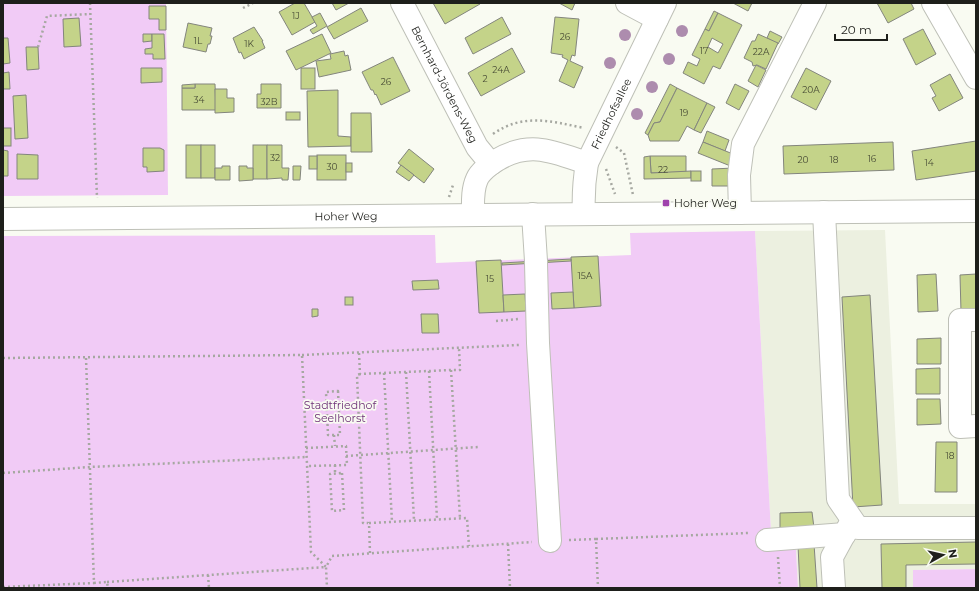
<svg xmlns="http://www.w3.org/2000/svg" width="979" height="591" viewBox="0 0 979 591" font-family="Montserrat,sans-serif">
<rect width="100%" height="100%" fill="#f9fbf2"/>
<!-- built -->
<polygon fill="#ecf0e0" points="885,230 899,504 976,504 976,569 913,570 913,588 798,588 795,532 771,533 755,231"/>
<!-- green -->
<g fill="#f1cbf6">
<polygon points="3,3 166,3 168,195 3,196"/>
<polygon points="755,231 771,532 795,532 798,588 3,588 3,236 435,235 436,263 631,255 630,233"/>
<polygon points="976,569 976,588 913,588 913,570"/>
</g>
<!-- building -->
<g fill="#c4d389" stroke="#83857d" fill-rule="evenodd">
<polygon points="295,3 304,3 315,22 292,35 279,12"/>
<polygon points="332,3 349,3 336,10"/>
<polygon points="433,3 479,3 480,4 445,24"/>
<polygon points="559,3 575,3 572,10"/>
<polygon points="733,3 752,3 748,11"/>
<polygon points="877,3 911,3 914,9 888,23"/>
<polygon points="149,6 166,6 166,30 159,30 159,19 149,19"/>
<polygon points="361,8 368,21 334,39 327,27"/>
<polygon points="714,11 718,13 709,31 705,29"/>
<polygon points="320,13 327,26 313,34 310,30 317,26 312,17"/>
<path d="M 718,13 L 742,25 L 720,69 L 713,66 L 704,84 L 683,73 L 688,62 L 697,66 L 700,59 L 692,55 L 705,29 L 709,31 ZM 712,38 L 723,44 L 718,53 L 708,47 Z"/>
<polygon points="502,17 511,34 473,54 465,38"/>
<polygon points="555,17 579,19 575,56 572,55 570,61 583,67 574,88 559,81 568,60 562,57 563,55 551,53"/>
<polygon points="79,18 81,46 64,47 63,19"/>
<polygon points="188,23 212,28 210,36 212,36 210,44 208,44 206,52 183,47"/>
<polygon points="254,27 263,41 262,41 265,48 244,59 241,52 239,53 233,38"/>
<polygon points="923,29 936,54 916,65 903,39"/>
<polygon points="770,31 782,37 778,44 767,38"/>
<polygon points="143,34 152,34 152,41 143,42"/>
<polygon points="152,34 164,34 165,59 153,59 153,54 145,54 145,49 152,48"/>
<polygon points="322,34 331,53 296,70 286,51"/>
<polygon points="758,34 778,43 766,69 757,65 753,66 752,62 744,58 752,41 755,41"/>
<polygon points="3,38 8,38 10,63 3,64"/>
<polygon points="26,47 38,47 39,69 27,70"/>
<polygon points="512,48 525,72 481,96 468,73"/>
<polygon points="344,51 345,56 348,55 351,70 319,77 316,61 331,59 330,54"/>
<polygon points="393,57 410,91 381,105 376,94 375,95 373,90 371,90 362,72"/>
<polygon points="756,65 766,70 758,87 748,81"/>
<polygon points="141,68 162,68 162,82 141,83"/>
<rect x="301" y="68" width="14" height="21"/>
<polygon points="806,68 831,81 816,110 791,97"/>
<polygon points="9,72 10,89 3,89 3,73"/>
<polygon points="950,74 963,98 939,111 932,98 936,96 930,85"/>
<polygon points="195,84 215,84 216,110 182,110 182,88 195,88"/>
<polygon points="195,84 195,88 182,88 182,85"/>
<polygon points="261,84 281,84 281,108 257,108 257,94 261,94"/>
<polygon points="670,84 677,88 660,122 654,123 648,135 645,133"/>
<polygon points="735,84 749,91 739,110 726,103"/>
<polygon points="677,88 707,103 694,130 687,126 679,141 650,141 648,135 654,123 660,122"/>
<polygon points="215,89 227,89 227,98 234,98 234,112 215,113"/>
<polygon points="338,90 338,136 351,137 351,146 308,147 307,91"/>
<polygon points="26,95 28,138 15,139 13,96"/>
<polygon points="707,103 715,107 701,133 694,130"/>
<rect x="286" y="112" width="14" height="8"/>
<polygon points="351,113 371,113 372,152 351,152"/>
<rect x="3" y="128" width="8" height="18"/>
<polygon points="707,131 729,140 725,151 703,142"/>
<polygon points="976,141 976,171 916,180 912,151"/>
<polygon points="703,142 733,154 733,167 698,153"/>
<polygon points="893,142 894,170 784,174 783,146"/>
<rect x="186" y="145" width="15" height="33"/>
<rect x="201" y="145" width="14" height="33"/>
<rect x="253" y="145" width="14" height="34"/>
<polygon points="267,145 282,145 282,168 289,168 288,180 282,180 282,178 267,179"/>
<polygon points="143,148 160,148 164,150 164,171 147,172 147,167 143,167"/>
<polygon points="409,149 434,169 424,183 398,163"/>
<polygon points="3,150 8,151 8,176 3,176"/>
<polygon points="17,154 38,155 38,179 17,179"/>
<rect x="317" y="155" width="29" height="25"/>
<rect x="309" y="156" width="8" height="13"/>
<polygon points="650,156 686,156 686,172 651,173"/>
<polygon points="650,156 651,173 691,171 691,178 644,179 644,157"/>
<rect x="346" y="163" width="6" height="9"/>
<polygon points="401,165 414,175 409,181 396,172"/>
<polygon points="222,166 230,166 230,180 215,180 215,168 222,168"/>
<polygon points="239,166 247,166 247,168 253,168 253,180 239,181"/>
<polygon points="293,166 301,166 300,180 293,180"/>
<polygon points="734,168 734,186 712,186 712,169"/>
<rect x="691" y="171" width="10" height="10"/>
<polygon points="598,256 601,306 574,308 571,257"/>
<polygon points="571,259 571,261 502,265 502,263"/>
<polygon points="501,260 504,312 479,313 476,261"/>
<polygon points="936,274 938,311 918,312 917,275"/>
<polygon points="976,274 976,312 961,312 960,275"/>
<polygon points="438,280 439,289 413,290 412,281"/>
<polygon points="573,292 574,308 552,309 551,293"/>
<polygon points="525,294 526,311 504,312 503,295"/>
<polygon points="870,295 882,505 853,507 842,297"/>
<rect x="345" y="297" width="8" height="8"/>
<polygon points="312,309 318,309 318,316 312,317"/>
<polygon points="421,314 438,314 439,333 422,333"/>
<polygon points="941,338 941,364 917,364 917,339"/>
<polygon points="940,368 940,394 916,394 916,369"/>
<polygon points="917,399 940,399 941,424 917,425"/>
<polygon points="936,442 957,442 957,492 935,492"/>
<polygon points="812,512 814,528 780,530 780,513"/>
<polygon points="976,542 976,564 906,565 906,588 882,588 881,544"/>
<polygon points="814,544 817,588 800,588 798,545"/>
</g>
<g fill="none" stroke-linecap="round" stroke-linejoin="round">
<!-- minor casing -->
<g stroke="#bec0b7" stroke-width="24">
<g id="minor">
<path id="s1" d="M 402,3 L 477,147 L 491,164"/>
<polyline points="627,3 657,19"/>
<polyline points="933,3 976,78"/>
<polyline points="824,212 838,499 858,528 976,528"/>
<polyline points="740,213 739,175 743,144 815,3"/>
<polyline points="533,214 536,261"/>
<path id="s2" d="M 584,214 C 583,196 584,181 587,163 L 665,3"/>
<path d="M 473,215 C 473,203 472,190 477,179 C 480,172 490,164 497,160 C 530,140 554,152 587,163"/>
<path id="s3" d="M 3,219 L 976,211"/>
<polyline points="536,263 538,343 550,541"/>
<polyline points="976,320 960,320 960,427 976,426"/>
<polyline points="767,540 845,534"/>
<polyline points="834,588 832,557 850,524"/>
</g>
</g>
<!-- path -->
<g stroke="#a6a8a1" stroke-width="2.5" stroke-dasharray="2 3" stroke-linecap="butt">
<polyline points="90,3 97,198"/>
<polyline points="243,8 253,3"/>
<polyline points="38,47 47,16 90,14"/>
<path d="M 493,134 C 523,113 550,121 584,128"/>
<polyline points="616,147 624,153 633,195"/>
<polyline points="606,169 615,194"/>
<polyline points="449,197 453,185"/>
<polyline points="496,321 519,319"/>
<polyline points="359,353 360,374 451,370 460,370 459,348"/>
<polyline points="302,355 519,345"/>
<polyline points="3,358 302,355 311,552 326,567 332,556 532,542"/>
<polyline points="86,358 94,583 107,582 108,588"/>
<polyline points="451,370 460,518"/>
<polyline points="429,371 437,519"/>
<polyline points="406,372 414,520"/>
<polyline points="384,373 392,522"/>
<polyline points="360,374 357,375 363,523 368,523"/>
<polygon points="338,391 340,435 328,435 326,392"/>
<polyline points="334,435 335,446"/>
<polyline points="306,448 346,446 347,465 307,466"/>
<polyline points="346,456 478,447"/>
<polyline points="335,465 335,473"/>
<polyline points="3,473 90,467 307,457"/>
<polygon points="342,473 344,510 332,511 330,474"/>
<polyline points="596,539 749,533"/>
<polyline points="569,540 596,539 598,588"/>
<polyline points="508,544 510,588"/>
<polyline points="370,553 369,523 467,518 469,546"/>
<polyline points="778,557 780,588"/>
<polyline points="208,575 209,588"/>
<polyline points="107,582 326,567 327,588"/>
<polyline points="3,587 94,583"/>
</g>
<!-- minor -->
<use href="#minor" stroke="#fff" stroke-width="22"/>
</g>
<!-- trees -->
<g fill="#ad8cae">
<circle cx="682" cy="31" r="6"/>
<circle cx="625" cy="35" r="6"/>
<circle cx="669" cy="59" r="6"/>
<circle cx="610" cy="63" r="6"/>
<circle cx="652" cy="87" r="6"/>
<circle cx="637" cy="114" r="6"/>
</g>
<!-- markers -->
<rect fill="#9f42ac" stroke="#f9fbf2" stroke-width="1.5" x="662" y="199" width="8" height="8" rx="2"/>
<g text-anchor="middle" dominant-baseline="central" stroke-width="3.5" stroke-linejoin="round" paint-order="stroke">
<!-- number labels -->
<g font-size="9" fill="#484c36">
<text x="296" y="15">1J</text>
<text x="565" y="36">26</text>
<text x="198" y="40">1L</text>
<text x="249" y="43">1K</text>
<text x="704" y="50">17</text>
<text x="761" y="51">22A</text>
<text x="501" y="69">24A</text>
<text x="485" y="78">2</text>
<text x="386" y="81">26</text>
<text x="811" y="89">20A</text>
<text x="199" y="99">34</text>
<text x="269" y="101">32B</text>
<text x="684" y="112">19</text>
<text x="275" y="157">32</text>
<text x="872" y="158">16</text>
<text x="803" y="159">20</text>
<text x="834" y="159">18</text>
<text x="929" y="162">14</text>
<text x="332" y="166">30</text>
<text x="663" y="169">22</text>
<text x="585" y="275">15A</text>
<text x="490" y="278">15</text>
<text x="950" y="455">18</text>
</g>
<!-- street labels -->
<g font-size="11" fill="#1e1f1b" stroke="#f9fbf2">
<text stroke="none"><textPath href="#s1" startOffset="92">Bernhard-Jördens-Weg</textPath></text>
<text stroke="none"><textPath href="#s2" startOffset="106">Friedhofsallee</textPath></text>
<text stroke="none"><textPath href="#s3" startOffset="343">Hoher Weg</textPath></text>
</g>
<!-- poi labels -->
<g font-size="11" fill="#1e1f1b" stroke="#f9fbf2" text-anchor="start">
<text x="674" y="203">Hoher Weg</text>
</g>
<!-- park labels -->
<g font-size="11" fill="#6e3177" stroke="#f9fbf2">
<text x="340" y="405">Stadtfriedhof<tspan x="340" dy="13">Seelhorst</tspan></text>
</g>
</g>
<!-- border -->
<rect width="979" height="591" fill="none" stroke="#1e1f1b" stroke-width="8"/>
<!-- north arrow -->
<g transform="translate(943 555) rotate(82)" stroke="#f9fbf2" stroke-width="3" paint-order="stroke">
<path d="M0-3L7 15L0 10L-7 15Z" fill="#1e1f1b"/>
<text y="-6" font-size="11" font-weight="bold" text-anchor="middle" fill="#1e1f1b">N</text>
</g>
<!-- scale -->
<path d="M835 34v6h52v-6" fill="none" stroke="#1e1f1b" stroke-width="2"/>
<text x="841" y="34" font-size="12" fill="#1e1f1b" stroke="#f9fbf2" stroke-width="3" paint-order="stroke">20 m</text>
</svg>
